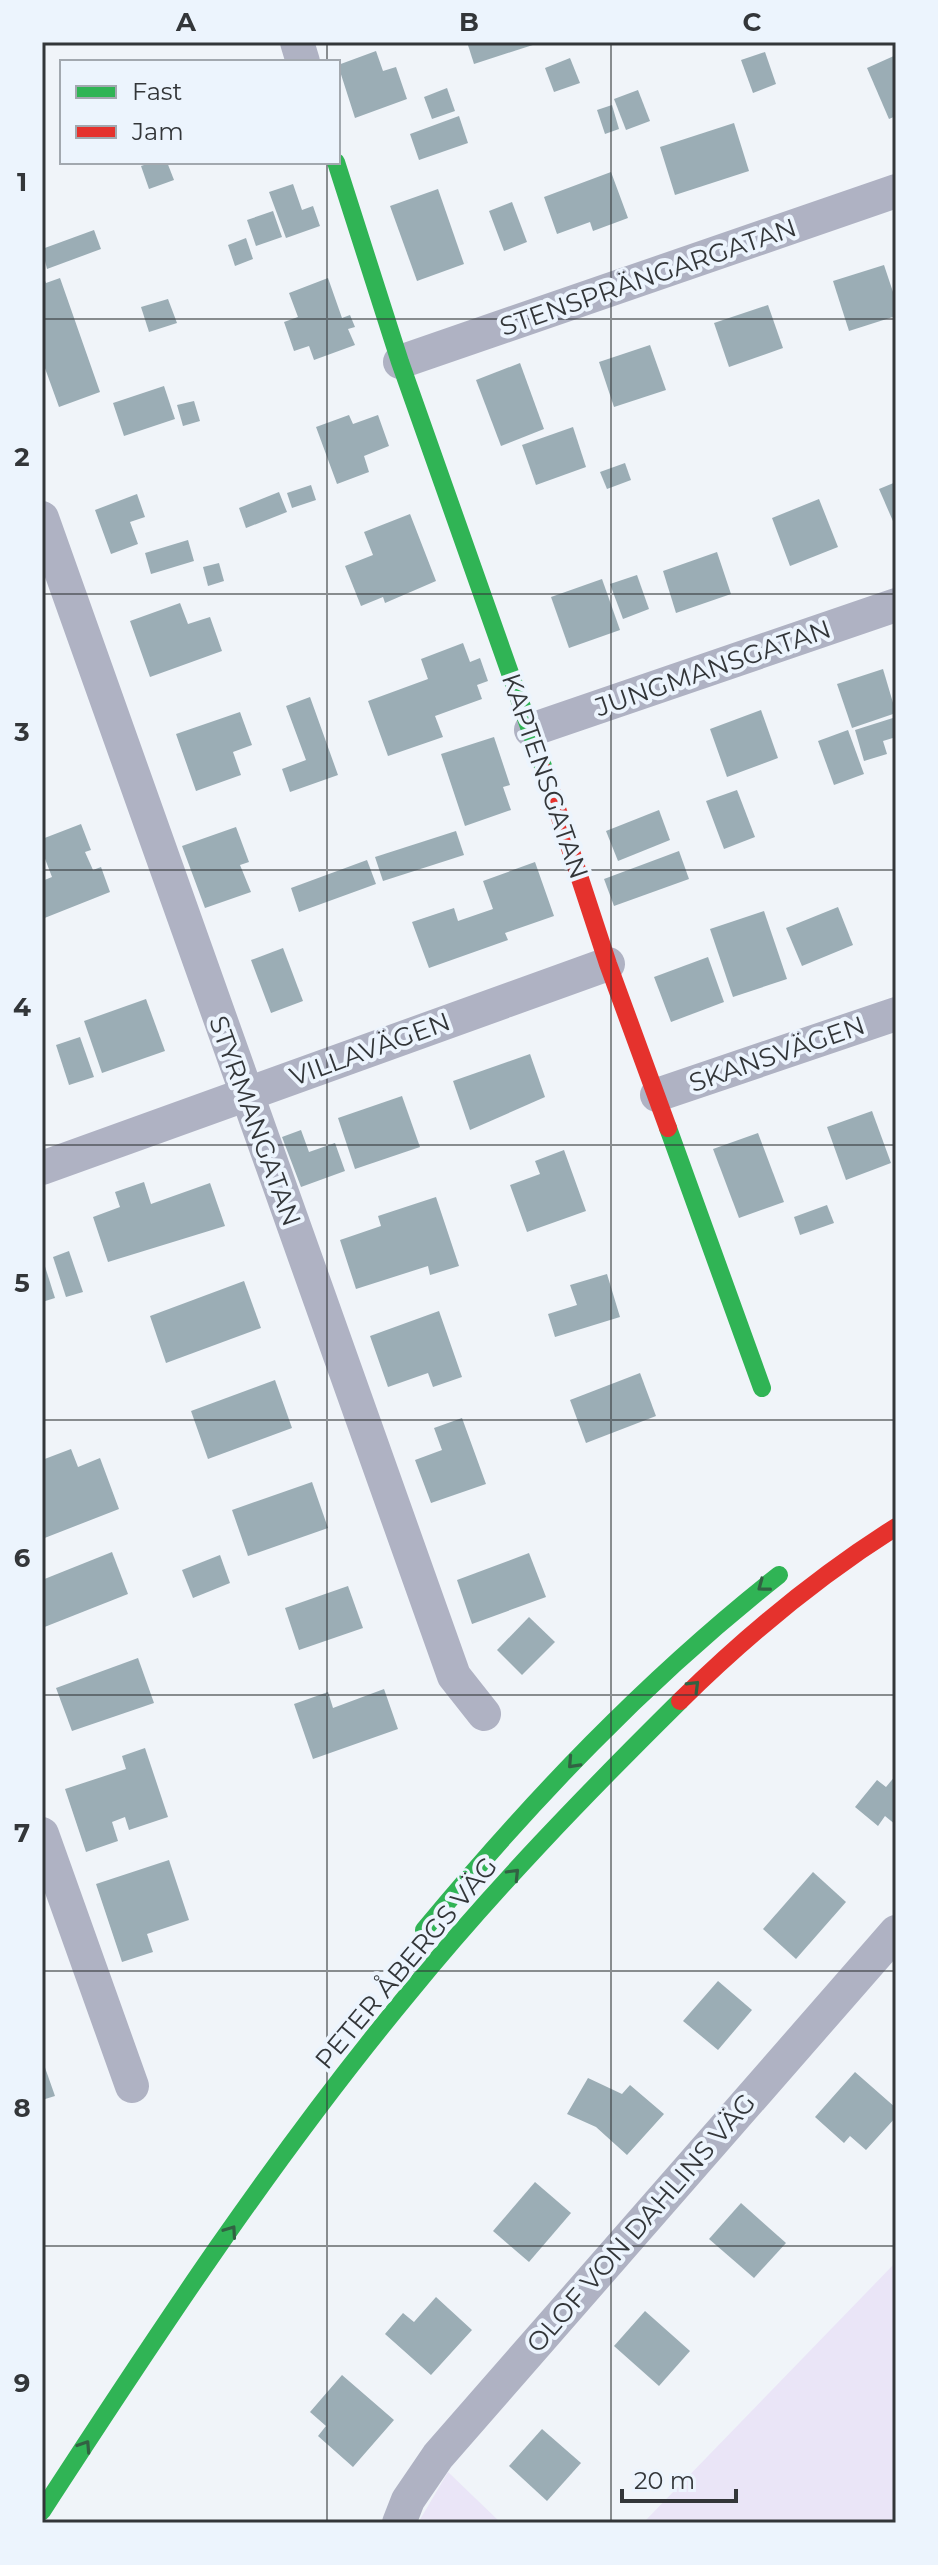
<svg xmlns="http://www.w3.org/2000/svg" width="938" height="2565" viewBox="0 0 938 2565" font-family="Montserrat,sans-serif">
<rect width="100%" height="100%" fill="#f0f4f9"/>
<!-- green -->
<g fill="#eae5f7">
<polygon points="896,2262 896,2523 643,2523"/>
<polygon points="448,2472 501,2523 418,2523"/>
</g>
<!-- building -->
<g fill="#9badb5">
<polygon points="467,42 539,42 539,43 474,64"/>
<polygon points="376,51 383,71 396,67 407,99 355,118 338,65"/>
<polygon points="765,52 776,84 753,93 741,60"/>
<polygon points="896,55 896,116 889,119 867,68"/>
<polygon points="570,58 580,83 554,92 545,68"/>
<polygon points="447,88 455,111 432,119 424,97"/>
<polygon points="638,90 650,121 626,130 614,99"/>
<polygon points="612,105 619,129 605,134 597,110"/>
<polygon points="459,116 468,143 419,160 410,134"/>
<polygon points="734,123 749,171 675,195 660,147"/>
<polygon points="153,162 167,162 174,180 149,189 141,166"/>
<polygon points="611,172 628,218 593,231 590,222 557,234 544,197"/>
<polygon points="293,184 302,210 313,206 320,226 286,238 269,192"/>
<polygon points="438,189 464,264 417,281 390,206"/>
<polygon points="512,202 527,242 504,251 489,211"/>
<polygon points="273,211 282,237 256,246 247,220"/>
<polygon points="94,230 101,249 47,269 42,249"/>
<polygon points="246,238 253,259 235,266 228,245"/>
<polygon points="884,265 896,301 896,316 849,331 833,281"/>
<polygon points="42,274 46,283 60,278 100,392 59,407 42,360"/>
<polygon points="328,278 342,318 350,315 355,327 348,329 355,345 314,360 309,346 294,351 284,322 298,317 289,293"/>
<polygon points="168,299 177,323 149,332 141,307"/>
<polygon points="768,305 783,348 729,367 714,323"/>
<polygon points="650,345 666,390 614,407 599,362"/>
<polygon points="520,363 544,429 501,446 476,380"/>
<polygon points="164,386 175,419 124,436 113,403"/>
<polygon points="194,401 200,421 183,426 177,405"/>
<polygon points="349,415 353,424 378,415 389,446 364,456 369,472 337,484 316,427"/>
<polygon points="573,427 586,467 536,485 522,445"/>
<polygon points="625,463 631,480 607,489 600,472"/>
<polygon points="896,482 896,528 879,489"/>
<polygon points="311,485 316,500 292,508 287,493"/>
<polygon points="279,492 287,512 246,528 239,508"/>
<polygon points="137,494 145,517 130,522 138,544 111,554 95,510"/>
<polygon points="819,499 838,547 790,566 772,518"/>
<polygon points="410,514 436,581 385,603 383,597 361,606 345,566 373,555 364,532"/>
<polygon points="188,540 194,561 151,574 145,553"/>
<polygon points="717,552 731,594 676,613 663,571"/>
<polygon points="219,563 224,581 208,586 203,567"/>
<polygon points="637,575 649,609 623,619 610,584"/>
<polygon points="602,579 620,630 569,648 551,597"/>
<polygon points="180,603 188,624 210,617 222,651 150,677 130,621"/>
<polygon points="463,643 470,662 480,658 488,681 477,685 482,699 435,716 443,737 388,756 368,701 428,679 421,659"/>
<polygon points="883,669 896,713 852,728 837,684"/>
<polygon points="310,697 338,775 290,792 282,769 306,760 286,706"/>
<polygon points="761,710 778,758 727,777 710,729"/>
<polygon points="240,712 252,745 233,752 241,775 196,791 176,734"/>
<polygon points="896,717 896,737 883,741 887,754 864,761 855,730"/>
<polygon points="848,730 864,774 834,785 818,741"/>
<polygon points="494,737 510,785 503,787 511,810 465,826 441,754"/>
<polygon points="737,790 755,837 724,849 706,801"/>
<polygon points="659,810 670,840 618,861 606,831"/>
<polygon points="81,824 91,850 85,852 93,870 101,867 110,892 42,919 42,881 52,877 42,851 42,839"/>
<polygon points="236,827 249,862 240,865 251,892 205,908 182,846"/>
<polygon points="456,831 464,855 383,881 375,857"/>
<polygon points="679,851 689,879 614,906 604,879"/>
<polygon points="367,860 376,884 299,912 291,888"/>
<polygon points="535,862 554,916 505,933 508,940 429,968 412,922 454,908 458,921 493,909 483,881"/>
<polygon points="838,907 853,945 802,966 786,928"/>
<polygon points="764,911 787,979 733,997 710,929"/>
<polygon points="283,948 303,1001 271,1013 251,960"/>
<polygon points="708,957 724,1002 671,1022 654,977"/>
<polygon points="146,999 165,1051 102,1073 84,1021"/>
<polygon points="80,1037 94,1077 69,1085 56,1045"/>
<polygon points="530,1054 545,1097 470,1130 453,1081"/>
<polygon points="402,1096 420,1147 355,1169 338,1118"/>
<polygon points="872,1111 891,1163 846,1180 827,1127"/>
<polygon points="301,1130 309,1152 335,1143 345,1171 301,1187 282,1137"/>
<polygon points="758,1133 784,1202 739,1218 713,1149"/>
<polygon points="564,1150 586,1211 527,1232 510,1185 540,1174 535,1161"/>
<polygon points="144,1182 151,1204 210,1183 225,1226 108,1262 93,1217 120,1207 115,1192"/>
<polygon points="436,1197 459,1266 430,1275 428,1266 356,1289 340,1240 381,1226 378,1216"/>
<polygon points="827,1205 834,1223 800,1235 794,1217"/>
<polygon points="69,1251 83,1292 66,1297 53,1257"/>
<polygon points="42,1257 55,1298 42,1302"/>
<polygon points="607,1274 620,1317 555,1337 548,1314 577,1305 570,1285"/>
<polygon points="244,1281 261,1328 166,1363 150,1316"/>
<polygon points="439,1311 462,1377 433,1387 428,1373 388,1387 370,1336"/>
<polygon points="640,1373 656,1416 586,1443 570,1400"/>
<polygon points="275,1380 292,1428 208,1459 191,1411"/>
<polygon points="462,1418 486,1484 431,1503 415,1460 442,1450 434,1428"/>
<polygon points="71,1449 78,1467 100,1458 119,1509 42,1539 42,1460"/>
<polygon points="312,1482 328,1528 248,1556 232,1510"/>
<polygon points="112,1552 128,1594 42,1628 42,1580"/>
<polygon points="529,1553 546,1597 472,1624 457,1580"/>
<polygon points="220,1555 230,1583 193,1598 182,1570"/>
<polygon points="348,1586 363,1628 299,1650 285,1608"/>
<polygon points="529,1617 555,1642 522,1675 497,1650"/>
<polygon points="138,1658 154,1703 72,1731 56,1688"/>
<polygon points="384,1689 398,1729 313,1759 294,1704 328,1692 333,1708"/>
<polygon points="145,1748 168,1817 129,1830 125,1817 112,1822 118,1841 86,1852 65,1789 126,1769 122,1756"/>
<polygon points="896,1775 896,1825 885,1816 878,1826 855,1807 877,1780 886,1787"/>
<polygon points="169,1860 189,1920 147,1934 153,1952 122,1962 96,1884"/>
<polygon points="813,1872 846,1902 796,1959 763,1929"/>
<polygon points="718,1981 752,2010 718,2050 683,2021"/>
<polygon points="42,2059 55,2096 42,2100"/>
<polygon points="855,2072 896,2108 896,2117 866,2150 850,2136 844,2143 815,2117"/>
<polygon points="588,2078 622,2094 630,2085 664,2114 627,2155 596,2127 567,2114"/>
<polygon points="535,2182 571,2213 529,2262 493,2231"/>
<polygon points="741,2203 786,2243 754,2278 709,2239"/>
<polygon points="436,2297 472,2330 431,2375 385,2334 403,2313 414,2322"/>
<polygon points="645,2311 690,2351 659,2386 614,2346"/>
<polygon points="342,2375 394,2420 353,2467 318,2436 326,2426 310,2412"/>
<polygon points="542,2429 581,2463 547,2501 509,2466"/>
</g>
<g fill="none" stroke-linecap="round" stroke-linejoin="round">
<!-- street -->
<g stroke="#afb2c3" stroke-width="34">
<polyline points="297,42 303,62"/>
<polyline points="400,362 896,191"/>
<polyline points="42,518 454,1676 484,1714"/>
<polyline points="531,730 896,605"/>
<polyline points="657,1095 896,1014"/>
<polyline points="42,1168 608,964"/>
<polyline points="42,1834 132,2086"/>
<polyline points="399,2523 408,2500 438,2456 896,1932"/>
</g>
<!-- fast -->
<g stroke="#30b455" stroke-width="18">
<polyline points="336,162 400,362 545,772"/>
<polyline points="668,1128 762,1388"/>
<path d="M 424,1930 C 532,1800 646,1680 779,1575"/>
<path d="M 42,2511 C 157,2334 274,2156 409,1993 C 493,1890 586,1794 680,1701"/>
</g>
<!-- jam -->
<g stroke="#e5322d" stroke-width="18">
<polyline points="545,772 608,964 668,1128"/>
<path d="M 680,1701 C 747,1635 817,1577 896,1527"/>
</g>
</g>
<!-- one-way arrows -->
<defs><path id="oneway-chevron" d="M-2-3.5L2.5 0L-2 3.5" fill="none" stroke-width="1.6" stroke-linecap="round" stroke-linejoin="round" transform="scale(2)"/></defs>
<g stroke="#326243">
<use href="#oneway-chevron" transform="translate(763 1586) rotate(143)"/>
<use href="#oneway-chevron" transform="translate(694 1686) rotate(-45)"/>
<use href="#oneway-chevron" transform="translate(573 1763) rotate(133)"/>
<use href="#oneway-chevron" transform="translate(514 1874) rotate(-46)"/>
<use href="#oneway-chevron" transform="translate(231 2231) rotate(-55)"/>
<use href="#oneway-chevron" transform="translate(85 2446) rotate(-57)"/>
</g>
<!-- grid -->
<path fill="none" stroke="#333639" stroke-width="2" stroke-opacity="0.55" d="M 327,42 L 327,62M 611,42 L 611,2523M 327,162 L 327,2523M 42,319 L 896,319M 42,594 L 896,594M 42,870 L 896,870M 42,1145 L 896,1145M 42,1420 L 896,1420M 42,1695 L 896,1695M 42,1971 L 896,1971M 42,2246 L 896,2246"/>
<g text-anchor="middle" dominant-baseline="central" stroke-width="8" stroke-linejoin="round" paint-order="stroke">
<!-- street labels -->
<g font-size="26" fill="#333639" stroke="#ecf4fd">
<text transform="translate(648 277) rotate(-19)">STENSPRÄNGARGATAN</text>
<text transform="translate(713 668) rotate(-19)">JUNGMANSGATAN</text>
<text transform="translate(545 776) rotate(71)">KAPTENSGATAN</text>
<text transform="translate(370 1049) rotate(-20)">VILLAVÄGEN</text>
<text transform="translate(777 1054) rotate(-19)">SKANSVÄGEN</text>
<text transform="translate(255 1121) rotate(70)">STYRMANGATAN</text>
<text transform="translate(406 1963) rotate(-50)">PETER ÅBERGS VÄG</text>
<text transform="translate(641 2223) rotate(-49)">OLOF VON DAHLINS VÄG</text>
</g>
</g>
<!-- border -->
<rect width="938" height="2565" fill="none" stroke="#ecf4fd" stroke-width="88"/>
<!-- legend -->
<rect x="60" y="60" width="280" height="104" fill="#ecf4fd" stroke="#a2a8af" stroke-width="2"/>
<rect x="76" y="86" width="40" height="12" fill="#30b455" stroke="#a2a8af" stroke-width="2"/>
<text x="132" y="100" font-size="24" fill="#333639">Fast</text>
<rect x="76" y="126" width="40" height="12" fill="#e5322d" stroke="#a2a8af" stroke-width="2"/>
<text x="132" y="140" font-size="24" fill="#333639">Jam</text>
<!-- scale -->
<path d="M622 2489v12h114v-12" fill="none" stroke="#333639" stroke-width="4"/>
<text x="634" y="2489" font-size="24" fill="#333639" stroke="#ecf4fd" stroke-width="6" paint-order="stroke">20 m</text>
<rect x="44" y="44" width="850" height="2477" fill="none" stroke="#333639" stroke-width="3"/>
<g font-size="26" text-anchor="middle" font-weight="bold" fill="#333639">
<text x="186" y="31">A</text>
<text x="469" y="31">B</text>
<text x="752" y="31">C</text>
<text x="22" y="191">1</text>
<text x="22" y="466">2</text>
<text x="22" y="741">3</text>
<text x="22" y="1016">4</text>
<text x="22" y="1292">5</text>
<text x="22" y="1567">6</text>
<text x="22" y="1842">7</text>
<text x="22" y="2117">8</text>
<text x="22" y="2392">9</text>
</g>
</svg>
